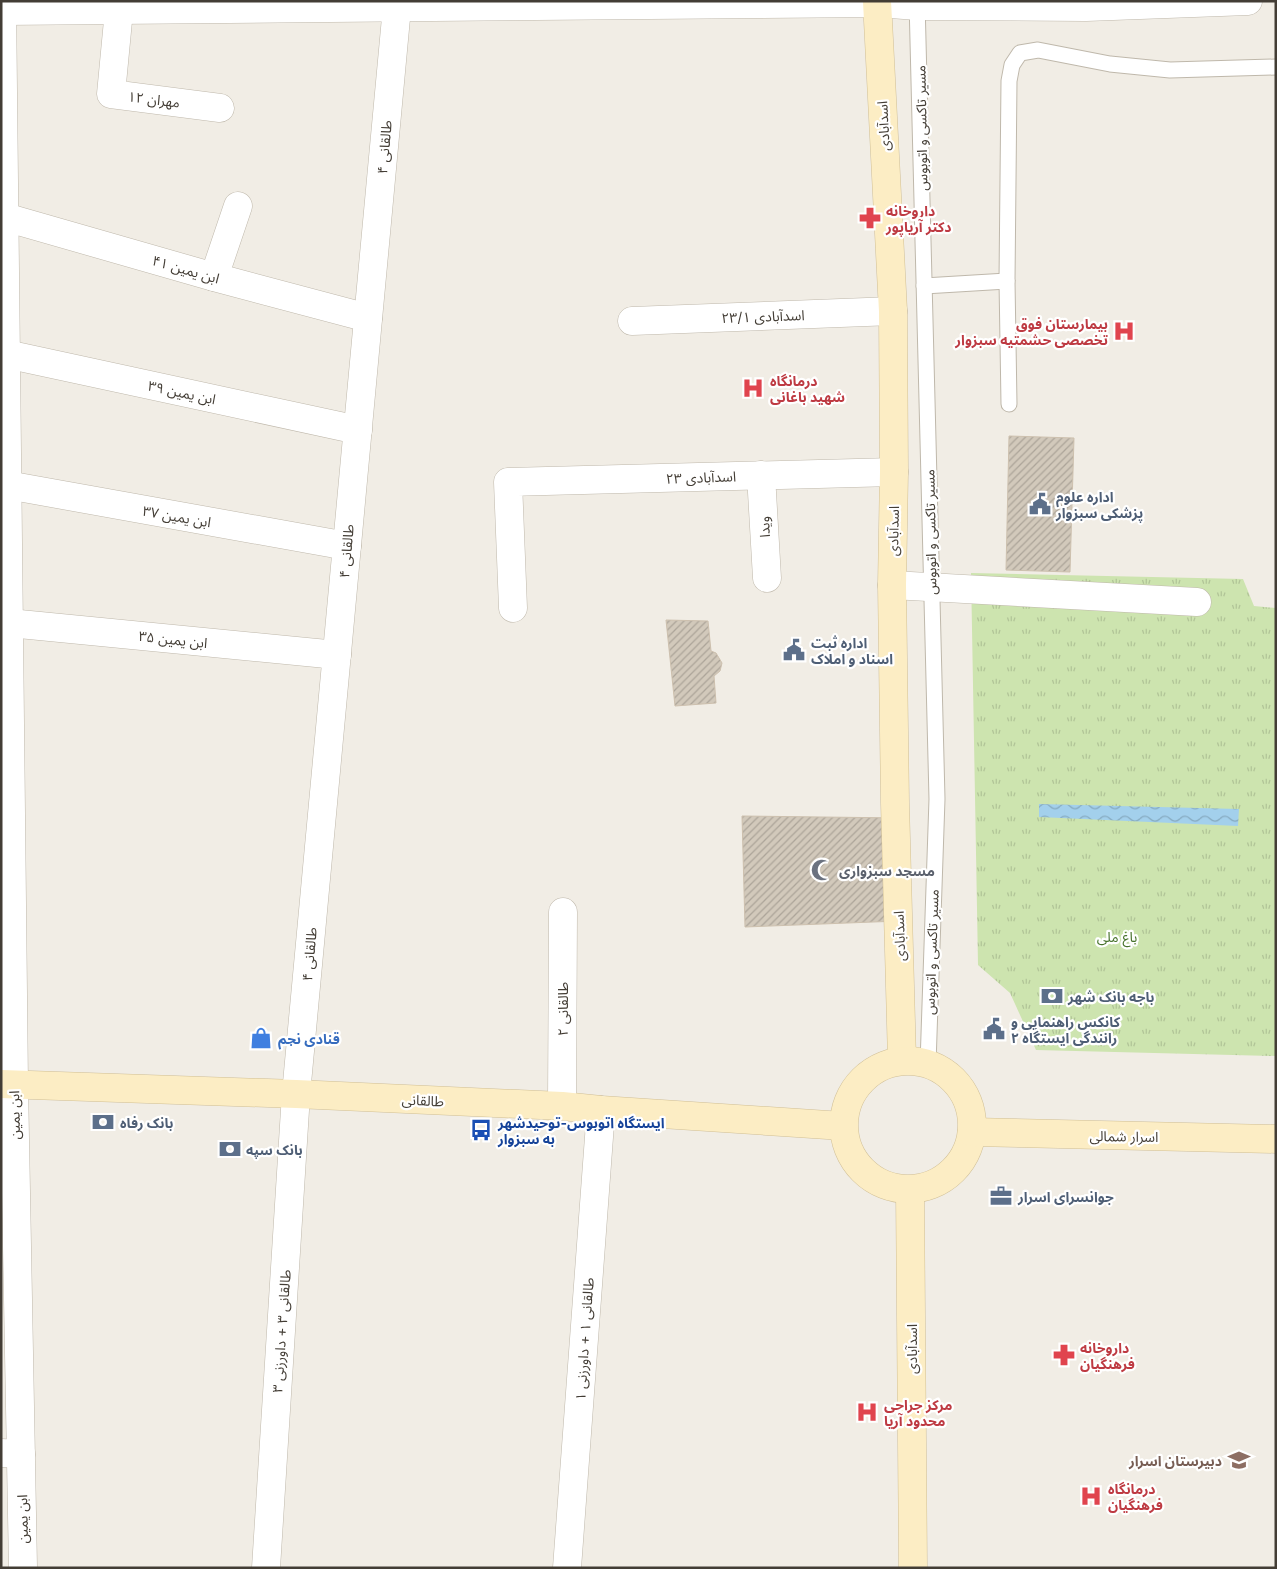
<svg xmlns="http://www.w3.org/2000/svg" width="1277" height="1569" viewBox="0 0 1277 1569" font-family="Inter,'Noto Sans Arabic',sans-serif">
<defs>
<pattern id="grass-tufts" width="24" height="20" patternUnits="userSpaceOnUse" patternTransform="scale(1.25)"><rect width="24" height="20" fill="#cde4af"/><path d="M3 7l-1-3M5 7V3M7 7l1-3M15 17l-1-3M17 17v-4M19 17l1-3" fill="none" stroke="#b1c497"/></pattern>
<pattern id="water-waves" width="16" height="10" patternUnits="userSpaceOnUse" patternTransform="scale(1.25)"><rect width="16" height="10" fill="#a3d0ec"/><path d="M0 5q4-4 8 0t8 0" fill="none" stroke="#86aac0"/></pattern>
<pattern id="building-hatch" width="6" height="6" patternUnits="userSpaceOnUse" patternTransform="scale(1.25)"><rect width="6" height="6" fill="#d2c9bb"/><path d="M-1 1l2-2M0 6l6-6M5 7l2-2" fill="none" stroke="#aca499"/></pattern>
</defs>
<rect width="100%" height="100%" fill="#f1ede5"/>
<!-- grass -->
<polygon fill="url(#grass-tufts)" points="971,573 1243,579 1254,606 1276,608 1276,1056 1036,1050 1010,993 978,965"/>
<!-- water -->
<polygon fill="url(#water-waves)" points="1039,804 1239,809 1238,826 1039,817"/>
<!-- building -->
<g fill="url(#building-hatch)" stroke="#cdc0ae">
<polygon points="1009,436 1074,438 1070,572 1006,570"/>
<polygon points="666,620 708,621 711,651 716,653 722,663 720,671 714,676 716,703 675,706"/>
<polygon points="742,816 902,818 899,921 745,927"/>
</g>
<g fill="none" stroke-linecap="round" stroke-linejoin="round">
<!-- service casing -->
<g stroke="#bfb8ab" stroke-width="17">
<g id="service">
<polyline points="917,1 937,799 928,1064"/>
<polyline points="924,286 1007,281"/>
<polyline points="1009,404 1007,281 1009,81 1012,65 1020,53 1038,50 1110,64 1170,70 1276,67"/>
</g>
</g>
<!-- minor casing -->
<g stroke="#bfb8ab" stroke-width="29">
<g id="minor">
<polyline points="119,10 111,94 220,108"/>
<polyline points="2,11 877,3 918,6 1086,7 1248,1"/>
<polyline points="1,216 214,277 368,318"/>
<polyline points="214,277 238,206"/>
<polyline points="632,321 893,311"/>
<polyline points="6,354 358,430"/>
<polyline points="761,475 767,578"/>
<polyline points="7,485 347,546"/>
<polyline points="892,585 1197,602"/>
<polyline points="513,608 508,482 894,472"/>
<polyline points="9,623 337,655"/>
<polyline points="562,1106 563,912"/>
<polyline points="1,1453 21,1454"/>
<polyline points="266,1568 296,1094 397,7"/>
<polyline points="567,1568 601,1110"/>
</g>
</g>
<!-- tertiary casing -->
<g stroke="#bfb8ab" stroke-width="29">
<polyline id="tertiary" points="2,1 14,1085 23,1568"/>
</g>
<!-- secondary casing -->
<g stroke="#d0bf96" stroke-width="29">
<g id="secondary">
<polyline points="877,1 893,311 894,472 892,585 895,803 902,1060"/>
<circle cx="908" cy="1125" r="64"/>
<polyline points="1,1084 296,1094 562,1106 601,1110 843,1126"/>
<polyline points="972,1132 1276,1139"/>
<polyline points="910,1190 913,1568"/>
</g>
</g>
<!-- service -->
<use href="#service" stroke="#fff" stroke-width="15"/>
<!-- minor -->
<use href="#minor" stroke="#fff" stroke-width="28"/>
<!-- tertiary -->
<use href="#tertiary" stroke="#fff" stroke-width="28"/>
<!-- secondary -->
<use href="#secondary" stroke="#fcedc4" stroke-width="28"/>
</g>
<!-- icons -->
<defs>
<g id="pharmacy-bare" transform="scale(1.725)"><path d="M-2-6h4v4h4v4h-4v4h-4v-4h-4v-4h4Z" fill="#e0444e" stroke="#fff" stroke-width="2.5" paint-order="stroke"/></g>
<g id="hospital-bare" transform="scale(1.725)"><path d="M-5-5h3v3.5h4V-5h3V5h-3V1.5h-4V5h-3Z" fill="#e0444e" stroke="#fff" stroke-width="2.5" paint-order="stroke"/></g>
<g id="civic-bare" transform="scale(1.725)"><path d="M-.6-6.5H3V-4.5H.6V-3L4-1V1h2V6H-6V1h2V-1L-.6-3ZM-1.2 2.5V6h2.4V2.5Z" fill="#5c6f8a" stroke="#fff" stroke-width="2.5" paint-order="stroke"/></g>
<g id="mosque-bare" transform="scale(1.725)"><path d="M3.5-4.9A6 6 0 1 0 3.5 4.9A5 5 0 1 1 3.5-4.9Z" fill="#6b7280" stroke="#fff" stroke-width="2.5" paint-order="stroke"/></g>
<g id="bank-bare" transform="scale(1.725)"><path d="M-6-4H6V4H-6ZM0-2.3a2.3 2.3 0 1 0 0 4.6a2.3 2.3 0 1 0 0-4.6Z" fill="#5c6f8a" stroke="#fff" stroke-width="2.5" paint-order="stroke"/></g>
<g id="shop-bare" transform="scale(1.725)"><path d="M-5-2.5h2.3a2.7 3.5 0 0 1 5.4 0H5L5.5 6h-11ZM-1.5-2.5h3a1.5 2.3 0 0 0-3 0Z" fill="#3f7fe0" stroke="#fff" stroke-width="2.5" paint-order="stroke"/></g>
<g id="bus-bare" transform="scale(1.725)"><path d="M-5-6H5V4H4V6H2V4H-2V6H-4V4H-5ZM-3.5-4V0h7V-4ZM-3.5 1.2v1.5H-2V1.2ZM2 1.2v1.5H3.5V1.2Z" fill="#1a4fb4" stroke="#fff" stroke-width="2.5" paint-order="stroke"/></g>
<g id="office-bare" transform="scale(1.725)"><path d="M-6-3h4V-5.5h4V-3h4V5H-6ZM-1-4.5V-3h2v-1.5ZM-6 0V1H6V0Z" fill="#5c6f8a" stroke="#fff" stroke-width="2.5" paint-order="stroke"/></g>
<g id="school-bare" transform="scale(1.725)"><path d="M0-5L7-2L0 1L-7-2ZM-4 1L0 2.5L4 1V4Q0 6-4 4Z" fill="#8d6e63" stroke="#fff" stroke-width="2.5" paint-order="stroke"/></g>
</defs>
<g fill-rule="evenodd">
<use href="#pharmacy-bare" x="870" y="218"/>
<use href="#hospital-bare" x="1124" y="331"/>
<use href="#hospital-bare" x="753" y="388"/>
<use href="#civic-bare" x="1040" y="504"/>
<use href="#civic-bare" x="794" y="650"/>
<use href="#mosque-bare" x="822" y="870"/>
<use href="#bank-bare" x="1052" y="996"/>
<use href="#civic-bare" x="994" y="1029"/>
<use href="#shop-bare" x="261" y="1038"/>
<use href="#bank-bare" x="103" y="1122"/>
<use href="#bus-bare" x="481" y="1130"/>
<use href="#bank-bare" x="230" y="1149"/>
<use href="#office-bare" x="1001" y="1196"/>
<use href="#pharmacy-bare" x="1064" y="1355"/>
<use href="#hospital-bare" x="867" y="1412"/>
<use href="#school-bare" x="1239" y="1460"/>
<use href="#hospital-bare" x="1091" y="1496"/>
</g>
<g text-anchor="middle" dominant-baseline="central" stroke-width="4.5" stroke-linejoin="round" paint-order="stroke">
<!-- street labels -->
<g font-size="14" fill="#433d35" stroke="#fff">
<text transform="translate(154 99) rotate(7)">مهران ۱۲</text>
<text transform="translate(883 126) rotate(-93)">اسدآبادی</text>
<text transform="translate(921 128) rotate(-91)">مسیر تاکسی و اتوبوس</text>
<text transform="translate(384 147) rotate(-85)">طالقانی ۴</text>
<text transform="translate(186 269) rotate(16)">ابن یمین ۴۱</text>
<text transform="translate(763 316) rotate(-2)">اسدآبادی ۲۳/۱</text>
<text transform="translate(182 392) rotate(12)">ابن یمین ۳۹</text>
<text transform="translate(701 477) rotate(-2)">اسدآبادی ۲۳</text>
<text transform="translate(177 516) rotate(10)">ابن یمین ۳۷</text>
<text transform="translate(764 527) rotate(-93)">ویدا</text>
<text transform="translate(893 531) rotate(-89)">اسدآبادی</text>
<text transform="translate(930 532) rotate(-91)">مسیر تاکسی و اتوبوس</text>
<text transform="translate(346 551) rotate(-85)">طالقانی ۴</text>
<text transform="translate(173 639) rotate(6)">ابن یمین ۳۵</text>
<text transform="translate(899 936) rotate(-92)">اسدآبادی</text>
<text transform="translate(931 952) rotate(-88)">مسیر تاکسی و اتوبوس</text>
<text transform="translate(309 954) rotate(-85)">طالقانی ۴</text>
<text transform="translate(562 1009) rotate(-90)">طالقانی ۲</text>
<text transform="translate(423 1100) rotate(3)">طالقانی</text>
<text transform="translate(14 1115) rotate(-91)">ابن یمین</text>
<text transform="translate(1124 1136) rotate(1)">اسرار شمالی</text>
<text transform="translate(281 1331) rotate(-86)">طالقانی ۳ + داورزنی ۳</text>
<text transform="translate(584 1339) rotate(-86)">طالقانی ۱ + داورزنی ۱</text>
<text transform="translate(911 1349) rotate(-90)">اسدآبادی</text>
<text transform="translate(22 1519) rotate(-91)">ابن یمین</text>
</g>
<!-- health labels -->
<g font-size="14" font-weight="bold" fill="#be3a42" stroke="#fff" text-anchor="start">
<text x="886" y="210">داروخانه<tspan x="886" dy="16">دکتر آریاپور</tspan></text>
<text x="1108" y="323" text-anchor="end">بیمارستان فوق<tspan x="1108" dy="16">تخصصی حشمتیه سبزوار</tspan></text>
<text x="770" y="380">درمانگاه<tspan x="770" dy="16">شهید باغانی</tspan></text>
<text x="1080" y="1347">داروخانه<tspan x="1080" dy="16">فرهنگیان</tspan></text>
<text x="884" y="1404">مرکز جراحی<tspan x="884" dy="16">محدود آریا</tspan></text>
<text x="1108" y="1488">درمانگاه<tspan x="1108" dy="16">فرهنگیان</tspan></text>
</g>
<!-- service labels -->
<g font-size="14" font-weight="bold" fill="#4e5e75" stroke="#fff" text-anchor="start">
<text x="1056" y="496">اداره علوم<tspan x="1056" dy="16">پزشکی سبزوار</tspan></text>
<text x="811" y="642">اداره ثبت<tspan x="811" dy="16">اسناد و املاک</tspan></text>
<text x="1068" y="996">باجه بانک شهر</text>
<text x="1011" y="1021">کانکس راهنمایی و<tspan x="1011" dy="16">رانندگی ایستگاه ۲</tspan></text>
<text x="120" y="1122">بانک رفاه</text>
<text x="246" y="1149">بانک سپه</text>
<text x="1018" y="1196">جوانسرای اسرار</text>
</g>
<!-- worship labels -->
<g font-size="14" font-weight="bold" fill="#5b616d" stroke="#fff" text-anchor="start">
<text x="839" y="870">مسجد سبزواری</text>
</g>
<!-- park labels -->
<g font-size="14" fill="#47722b" stroke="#fff">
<text x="1117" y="936">باغ ملی</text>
</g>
<!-- shop labels -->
<g font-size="14" font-weight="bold" fill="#366cbe" stroke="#fff" text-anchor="start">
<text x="278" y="1038">قنادی نجم</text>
</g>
<!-- transit labels -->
<g font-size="14" font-weight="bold" fill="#164399" stroke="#fff" text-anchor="start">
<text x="498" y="1122">ایستگاه اتوبوس-توحیدشهر<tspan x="498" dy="16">به سبزوار</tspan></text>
</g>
<!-- education labels -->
<g font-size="14" font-weight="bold" fill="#785e54" stroke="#fff" text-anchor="end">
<text x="1222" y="1460">دبیرستان اسرار</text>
</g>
</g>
<!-- border -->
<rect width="1277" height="1569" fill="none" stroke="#433d35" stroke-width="5"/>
</svg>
